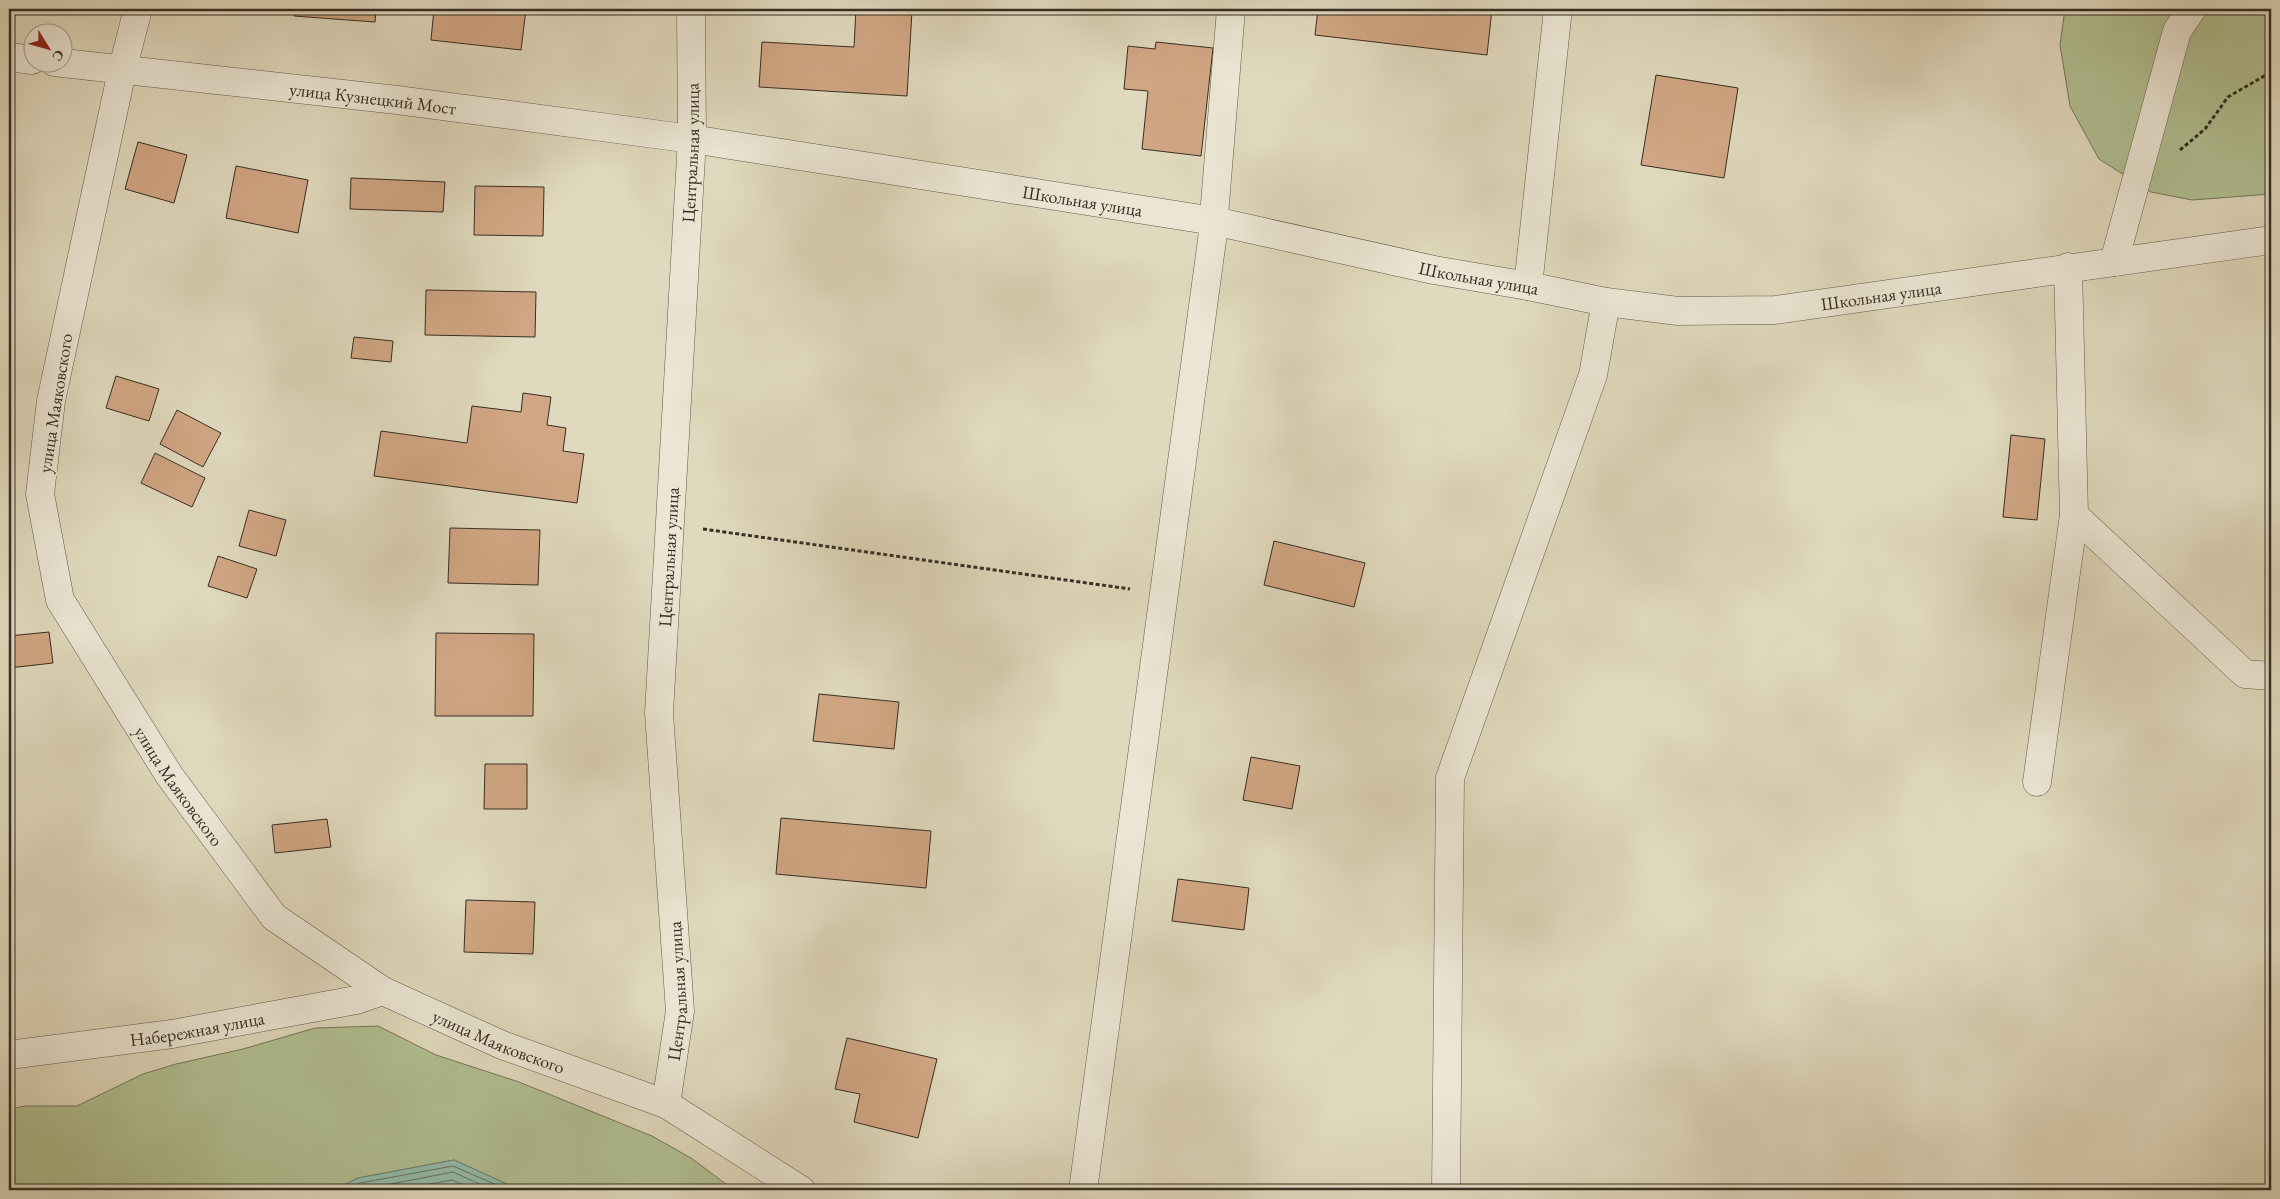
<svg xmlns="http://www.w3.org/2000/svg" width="2280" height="1199" viewBox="0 0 2280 1199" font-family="'EB Garamond',serif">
<rect width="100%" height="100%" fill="#e0d9bd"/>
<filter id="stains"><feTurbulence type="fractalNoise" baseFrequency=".004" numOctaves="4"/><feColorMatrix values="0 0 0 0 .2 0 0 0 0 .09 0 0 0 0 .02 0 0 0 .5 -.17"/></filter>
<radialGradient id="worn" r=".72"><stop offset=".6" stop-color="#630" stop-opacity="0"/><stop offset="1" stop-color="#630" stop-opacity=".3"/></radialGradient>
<!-- green -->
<g fill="#b1bf92" stroke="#74765b">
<polygon points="2065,9 2271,9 2271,194 2192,200 2151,192 2099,159 2070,106 2060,45"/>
<polygon points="378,1026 436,1055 519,1082 652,1136 691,1158 734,1190 520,1190 454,1160 358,1178 334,1190 9,1190 9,1109 25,1106 77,1106 143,1074 176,1064 243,1049 315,1028"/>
</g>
<!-- water -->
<polygon fill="#95bbaa" stroke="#6f8374" points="454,1160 520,1190 334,1190 358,1178"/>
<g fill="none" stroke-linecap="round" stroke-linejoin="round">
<!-- shore -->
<g stroke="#667467" stroke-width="1">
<polyline points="345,1190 360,1183 453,1166 508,1190"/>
<polyline points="360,1190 453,1172 493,1190"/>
<polyline points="397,1190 452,1180 475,1190"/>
</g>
</g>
<!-- building -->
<g fill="#d1a684" stroke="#372e24">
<polygon points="295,9 376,9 375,22 294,16"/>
<polygon points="434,9 526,9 521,50 431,40"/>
<polygon points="856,9 912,11 907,96 759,87 762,42 854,47"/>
<polygon points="1318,9 1492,9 1487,55 1315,35"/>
<polygon points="1156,42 1213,48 1201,156 1142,149 1148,91 1124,89 1128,46 1155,49"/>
<polygon points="1656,75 1738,88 1724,178 1641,165"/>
<polygon points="138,142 187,155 174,203 125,189"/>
<polygon points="236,166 308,180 298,233 226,218"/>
<polygon points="351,178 445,182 443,212 350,209"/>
<polygon points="475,186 544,187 543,236 474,235"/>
<polygon points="9,235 14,236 9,264"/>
<polygon points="426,290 536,292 535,337 425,335"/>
<polygon points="354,337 393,341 391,362 351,358"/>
<polygon points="116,376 159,389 149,421 106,408"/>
<polygon points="523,393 551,397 547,425 566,428 563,451 584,454 577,503 374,476 381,431 467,443 472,406 521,412"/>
<polygon points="177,410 221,433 203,467 160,444"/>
<polygon points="2011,435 2045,439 2037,520 2003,517"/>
<polygon points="155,453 205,478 192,507 141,483"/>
<polygon points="249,510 286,520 276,556 239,546"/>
<polygon points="450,528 540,530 538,585 448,583"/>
<polygon points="1274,541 1365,563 1354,607 1264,585"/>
<polygon points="218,556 257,569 247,598 208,586"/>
<polygon points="49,632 53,663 9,668 9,636"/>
<polygon points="436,633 534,634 533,716 435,716"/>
<polygon points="819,694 899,702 894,749 813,741"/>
<polygon points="1251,757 1300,766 1292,809 1243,800"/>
<polygon points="485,764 527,764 527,809 484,809"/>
<polygon points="781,818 931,831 926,888 776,874"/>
<polygon points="327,819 331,847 275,853 272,825"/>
<polygon points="1178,879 1249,888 1244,930 1172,921"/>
<polygon points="466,900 535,902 533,954 464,952"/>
<polygon points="847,1038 937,1059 918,1138 854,1122 860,1094 835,1089"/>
</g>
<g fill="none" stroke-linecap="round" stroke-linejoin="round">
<!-- minor casing -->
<g stroke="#61594a" stroke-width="29">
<g id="minor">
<path id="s1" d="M 138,9 L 122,71 L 51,401 L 40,494 L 60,600 L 169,775 L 274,917 L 383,991 L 502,1045 L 666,1104 L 801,1190"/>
<polyline points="9,57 32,60"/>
<path id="s2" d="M 54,62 L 397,100 L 692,139 L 1214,221 L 1434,270 L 1528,286 L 1606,302 L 1678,311 L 1775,310 L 2271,240"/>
<polyline points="2114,262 2177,31 2192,9"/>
<polyline points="1528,286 1558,9"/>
<polyline points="2074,515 2245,674 2271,676"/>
<polyline points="2037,782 2074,515 2068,267"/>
<path id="s3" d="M 9,1055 L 172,1034 L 356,1000 L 383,991"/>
<path id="s4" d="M 666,1104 L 680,1011 L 659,713 L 692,139 L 691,9"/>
<polyline points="1083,1190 1212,240 1231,9"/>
<polyline points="1446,1190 1450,778 1593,375 1606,302"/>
</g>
</g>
<!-- path -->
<g stroke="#372e24" stroke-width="3" stroke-dasharray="4 2.5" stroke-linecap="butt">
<polyline points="2180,150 2205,129 2228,97 2271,72"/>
<polyline points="703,529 1130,589"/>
</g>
<!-- minor -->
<use href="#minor" stroke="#ebe6d4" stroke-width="28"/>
</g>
<g text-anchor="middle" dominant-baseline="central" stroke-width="4" stroke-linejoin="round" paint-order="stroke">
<!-- street labels -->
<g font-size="18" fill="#372e24" stroke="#ebe6d4">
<text stroke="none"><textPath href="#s2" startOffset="321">улица Кузнецкий Мост</textPath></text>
<text stroke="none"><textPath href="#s4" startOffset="954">Центральная улица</textPath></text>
<text stroke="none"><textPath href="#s2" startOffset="1038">Школьная улица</textPath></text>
<text stroke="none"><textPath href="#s2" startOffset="1442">Школьная улица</textPath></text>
<text stroke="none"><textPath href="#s2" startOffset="1848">Школьная улица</textPath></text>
<text transform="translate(55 403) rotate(-81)">улица Маяковского</text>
<text stroke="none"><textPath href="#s4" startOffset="549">Центральная улица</textPath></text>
<text stroke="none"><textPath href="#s1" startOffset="824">улица Маяковского</textPath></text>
<text stroke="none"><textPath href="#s4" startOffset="114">Центральная улица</textPath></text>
<text stroke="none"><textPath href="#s3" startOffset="190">Набережная улица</textPath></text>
<text stroke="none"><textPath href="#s1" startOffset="1244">улица Маяковского</textPath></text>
</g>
</g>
<!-- margin -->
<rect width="2280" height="1199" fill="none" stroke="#e0d9bd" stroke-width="30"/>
<rect x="10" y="10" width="2260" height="1179" fill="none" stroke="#372e24" stroke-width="2.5"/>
<rect x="15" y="15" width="2250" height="1169" fill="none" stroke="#372e24"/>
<!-- north arrow -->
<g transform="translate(48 48) rotate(127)"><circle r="24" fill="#ebe6d4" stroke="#a39c8e"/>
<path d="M0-4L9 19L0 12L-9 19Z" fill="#8f2418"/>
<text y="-8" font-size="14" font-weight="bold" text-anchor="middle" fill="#372e24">С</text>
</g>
<rect width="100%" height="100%" filter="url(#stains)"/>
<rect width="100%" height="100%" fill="url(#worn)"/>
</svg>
